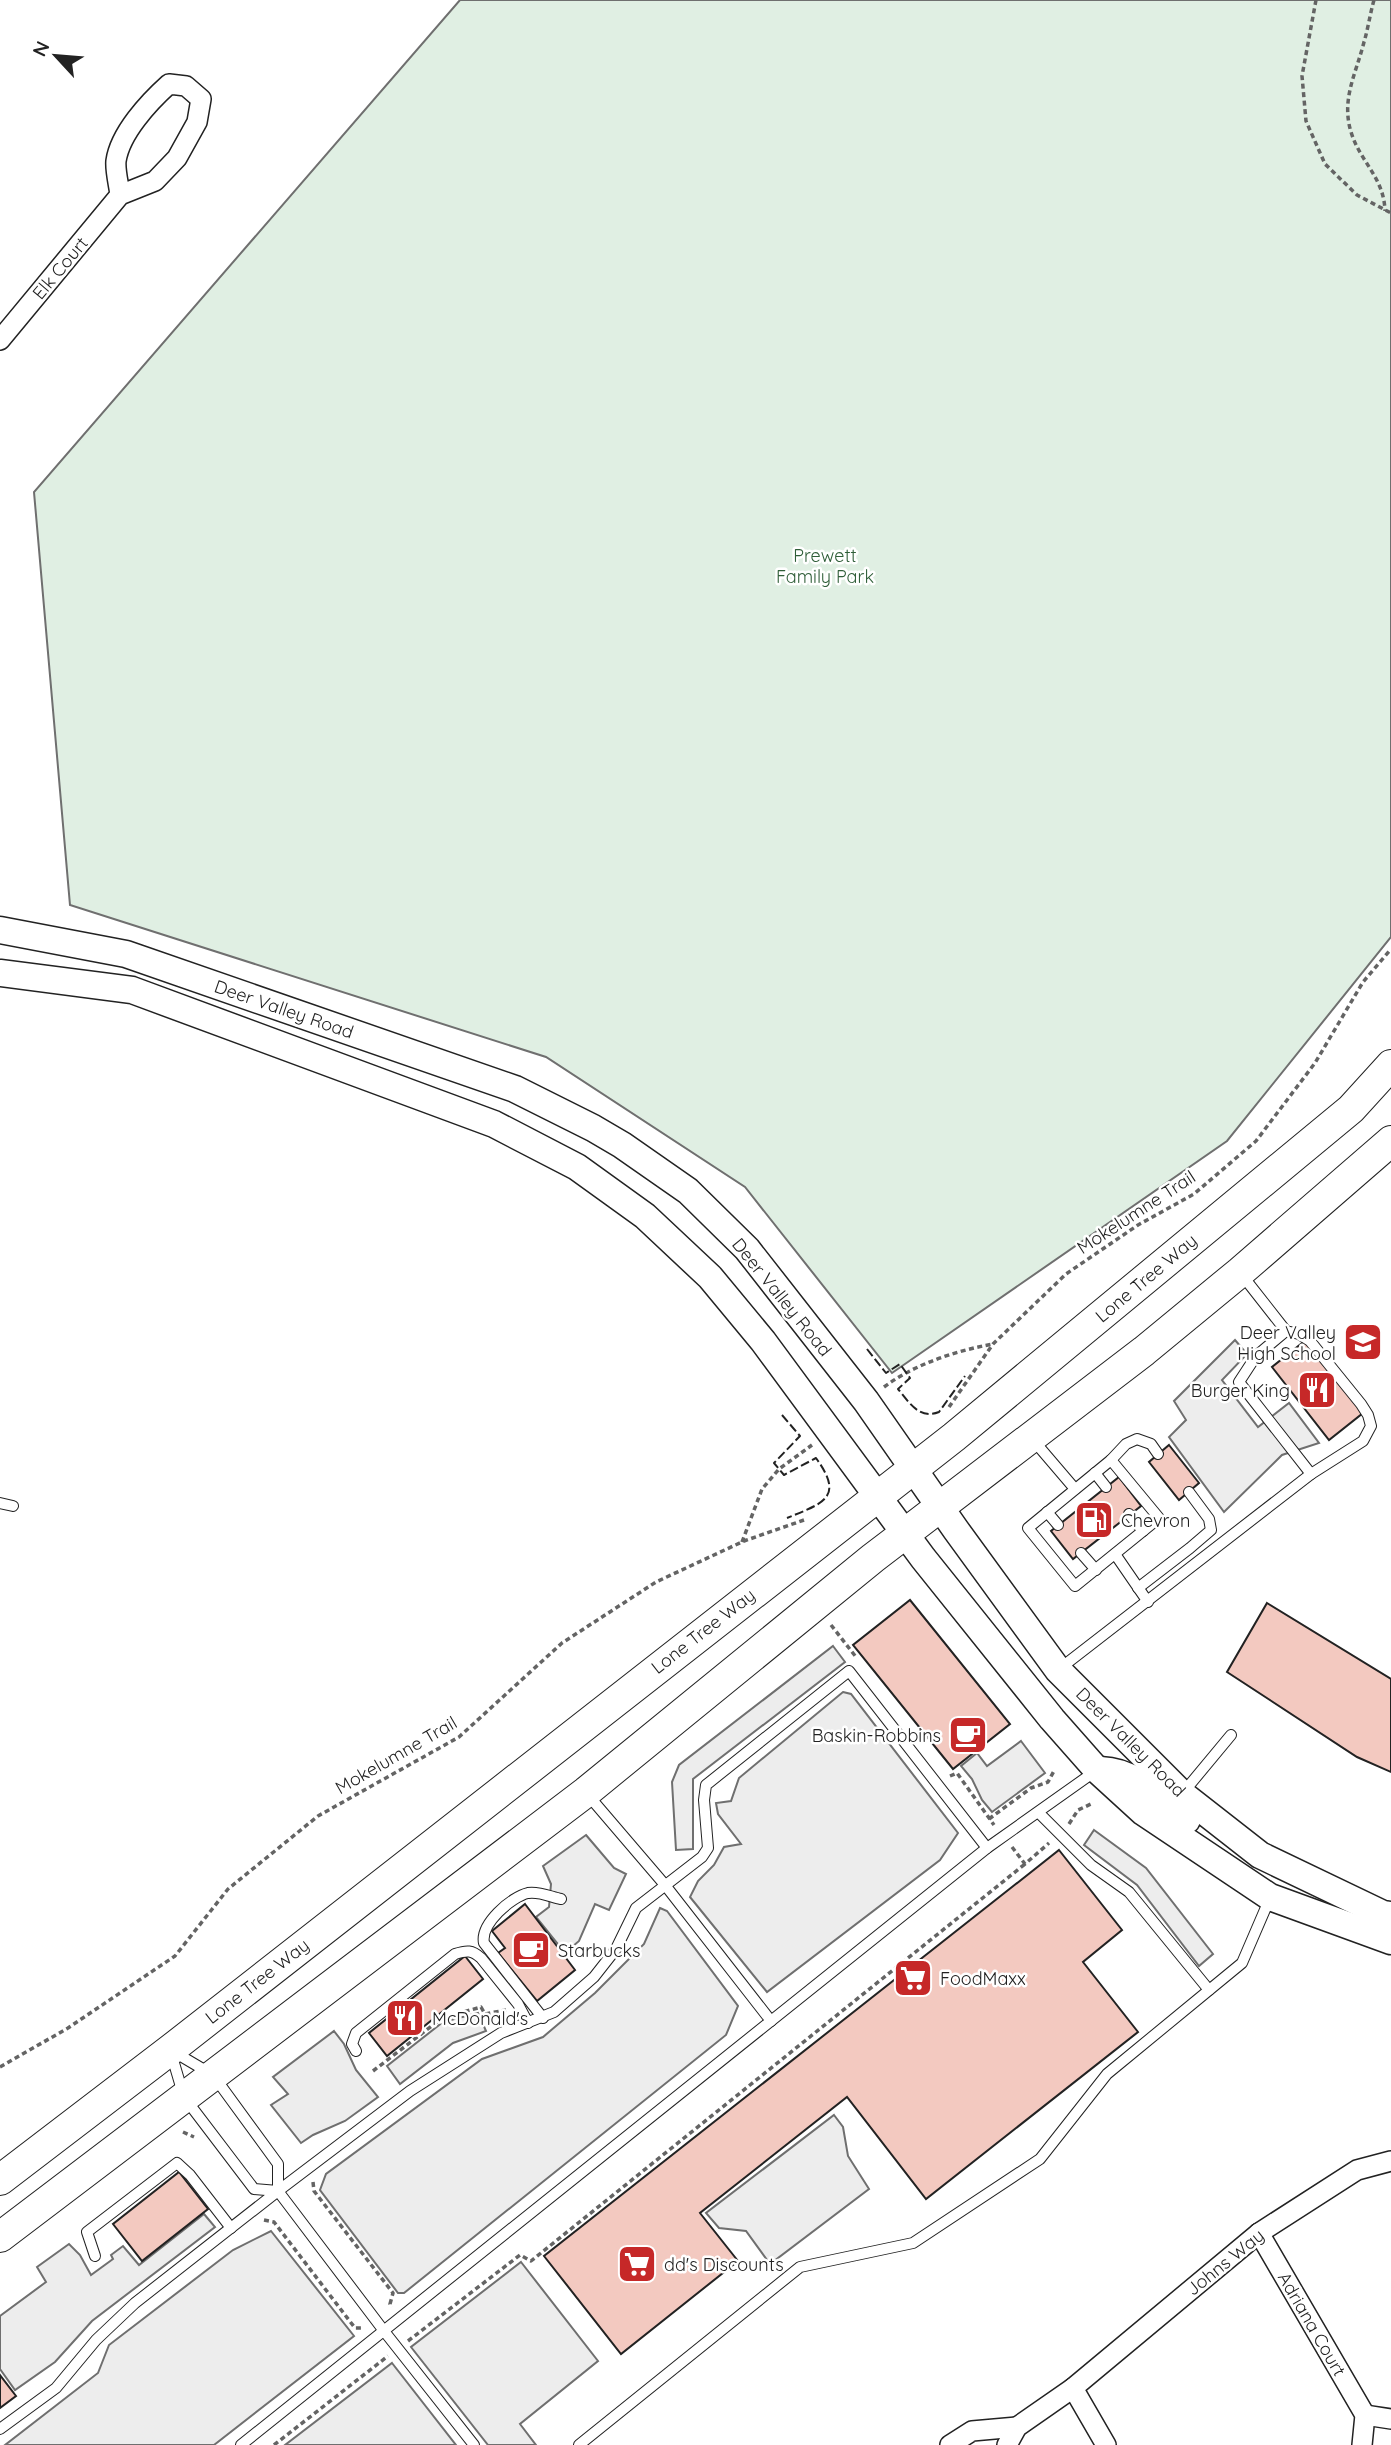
<svg xmlns="http://www.w3.org/2000/svg" width="1391" height="2445" viewBox="0 0 1391 2445" font-family="Quicksand,sans-serif">
<rect width="100%" height="100%" fill="#fff"/>
<!-- green -->
<polygon fill="#e0efe3" stroke="#6f6f6f" stroke-width="2" points="460,0 1391,0 1391,937 1227,1141 892,1373 745,1187 546,1057 70,905 34,492"/>
<!-- parking -->
<g fill="#ededed" stroke="#6f6f6f" stroke-width="2">
<polygon points="1235,1340 1247,1354 1222,1380 1258,1427 1289,1403 1319,1443 1282,1455 1224,1512 1169,1437 1186,1420 1174,1401"/>
<polygon points="833,1646 845,1662 693,1779 693,1849 676,1850 672,1782 679,1765"/>
<polygon points="843,1692 851,1694 958,1833 940,1860 767,1992 690,1897 698,1881 714,1865 724,1847 741,1844 718,1814 716,1803 731,1801 739,1778"/>
<polygon points="1021,1741 1045,1773 992,1812 982,1800 972,1779 961,1766 977,1753 987,1766"/>
<polygon points="1094,1830 1146,1868 1213,1954 1199,1966 1137,1885 1084,1845"/>
<polygon points="586,1835 614,1868 626,1874 609,1910 595,1904 579,1941 565,1953 536,1917 549,1907 551,1884 543,1866"/>
<polygon points="660,1908 667,1911 738,2006 726,2035 404,2293 398,2293 320,2190 326,2174 482,2059 543,2037 595,1993 644,1944"/>
<polygon points="478,2013 486,2031 453,2043 400,2084 387,2066 443,2022"/>
<polygon points="334,2031 344,2044 356,2070 378,2097 345,2121 313,2135 301,2143 271,2105 288,2094 273,2077"/>
<polygon points="834,2115 843,2127 848,2156 869,2189 770,2264 746,2231 719,2228 706,2213"/>
<polygon points="204,2214 215,2227 92,2321 55,2362 15,2390 0,2369 0,2316 46,2282 37,2267 69,2244 80,2255 91,2275 113,2259 111,2255 123,2246 139,2265"/>
<polygon points="271,2231 354,2336 214,2445 5,2445 98,2373 109,2345 233,2250"/>
<polygon points="521,2262 598,2361 520,2424 536,2445 488,2445 411,2347"/>
<polygon points="392,2363 456,2445 285,2445"/>
</g>
<!-- building -->
<g fill="#f3c9c0" stroke="#222" stroke-width="2">
<polygon points="1306,1340 1363,1413 1329,1440 1272,1367"/>
<polygon points="1169,1445 1199,1483 1179,1500 1149,1462"/>
<polygon points="1119,1477 1141,1506 1073,1559 1051,1531"/>
<polygon points="910,1600 1010,1724 953,1769 853,1645"/>
<polygon points="1267,1603 1391,1679 1391,1772 1357,1757 1227,1672"/>
<polygon points="1059,1850 1122,1930 1083,1962 1138,2032 926,2199 847,2097 700,2213 738,2261 621,2354 544,2256"/>
<polygon points="525,1904 575,1970 537,2001 498,1953 505,1948 492,1931"/>
<polygon points="465,1956 483,1979 387,2056 369,2033"/>
<polygon points="179,2172 208,2209 142,2261 113,2224"/>
<polygon points="0,2375 16,2396 0,2408"/>
</g>
<g fill="none" stroke-linecap="round" stroke-linejoin="round">
<!-- lane casing -->
<g stroke="#222" stroke-width="12">
<g id="lane">
<polyline points="1286,1331 1256,1356 1239,1382 1311,1474"/>
<polyline points="1034,1441 1075,1489"/>
<polygon points="1111,1460 1159,1518 1075,1586 1028,1528"/>
<polyline points="1111,1460 1126,1444 1137,1439 1151,1444 1158,1454"/>
<polyline points="1095,1473 1106,1487"/>
<polyline points="0,1503 13,1506"/>
<polyline points="1047,1512 1058,1525"/>
<polyline points="1129,1514 1143,1531"/>
<polyline points="1081,1553 1096,1570"/>
<polyline points="1115,1554 1148,1602"/>
<polyline points="1138,1588 1190,1548 1211,1530 1209,1519 1189,1492"/>
<polyline points="1058,1670 1311,1474 1363,1441 1371,1426 1368,1415 1361,1404 1310,1341 1299,1334 1286,1331 1242,1275"/>
<polyline points="1182,1794 1231,1735"/>
<polyline points="588,1795 665,1885 771,2021"/>
<polyline points="1039,1813 1091,1865 1129,1892 1209,1990"/>
<path d="M 543,2018 L 484,1943 C 480,1924 511,1897 528,1893 C 539,1891 551,1897 561,1899"/>
<path d="M 356,2051 L 352,2044 L 356,2033 L 455,1954 C 467,1950 472,1950 481,1958 L 518,2004 L 528,2023"/>
<polyline points="174,2052 213,2075 278,2164 278,2191 384,2331 474,2445"/>
<polyline points="171,2053 184,2097 254,2189 278,2191"/>
<polyline points="95,2256 87,2232 177,2163 190,2175 231,2228"/>
<polyline points="0,2429 56,2388 96,2340 135,2303 278,2191 410,2091 501,2033 554,2012 594,1977 616,1949 636,1908 702,1857 708,1848 704,1800 706,1785 849,1671 987,1848"/>
<polyline points="241,2445 987,1848 1097,1770"/>
<polyline points="579,2445 800,2267 913,2243 1040,2159 1107,2074 1242,1963 1270,1898"/>
</g>
</g>
<!-- street casing -->
<g stroke="#222" stroke-width="22">
<g id="street">
<path d="M 0,340 L 120,195 L 155,181 L 177,158 L 197,122 L 201,99 L 186,86 L 169,84 C 149,102 120,133 116,161 C 115,171 119,185 120,195"/>
<polyline points="1259,2233 1365,2415 1362,2445"/>
<polyline points="1073,2388 1106,2445"/>
<polyline points="1365,2415 1391,2419"/>
<polyline points="950,2445 972,2431 1017,2427"/>
<polyline points="1007,2445 1017,2427 1073,2388 1259,2233 1357,2170 1391,2161"/>
</g>
</g>
<!-- secondary casing -->
<g stroke="#222" stroke-width="29">
<g id="secondary">
<polyline points="0,930 126,954 515,1089 593,1128 622,1145 688,1191 747,1249 866,1401 956,1530 1058,1670 1182,1794 1260,1855 1383,1914 1391,1915"/>
<polyline points="0,973 132,990 494,1124 577,1167 645,1216 710,1277 763,1341 923,1558 1052,1719 1097,1770 1143,1812 1270,1897 1391,1941"/>
<path d="M 1101,1770 C 1136,1771 1161,1799 1187,1820"/>
</g>
</g>
<!-- primary casing -->
<g stroke="#222" stroke-width="32">
<g id="primary">
<polyline points="0,2180 170,2050 954,1437 1351,1109 1391,1065"/>
<polyline points="0,2237 586,1792 873,1558 1144,1351 1240,1272 1391,1141"/>
</g>
</g>
<!-- path -->
<g stroke="#646464" stroke-width="3.5" stroke-dasharray="5 3.5" stroke-linecap="butt">
<polyline points="1316,0 1302,76 1306,121 1325,164 1357,195 1391,213"/>
<path d="M 1374,0 C 1370,14 1368,29 1364,42 C 1356,74 1341,99 1351,132 C 1360,162 1384,177 1385,211"/>
<path d="M 884,1387 C 915,1364 955,1351 993,1344"/>
<polyline points="949,1407 993,1344 1066,1274 1138,1225 1194,1194 1256,1141 1315,1063 1363,982 1391,949"/>
<polyline points="742,1542 762,1489 779,1469 812,1445"/>
<polyline points="831,1625 856,1657"/>
<polyline points="950,1776 957,1773 994,1825"/>
<polyline points="989,1819 1031,1788 1048,1782 1055,1769"/>
<polyline points="1069,1824 1078,1810 1091,1804"/>
<polyline points="1012,1847 1025,1864 1049,1843"/>
<polyline points="0,2067 68,2028 175,1956 228,1889 318,1816 459,1737 562,1643 656,1582 744,1541 804,1520"/>
<polyline points="373,2071 442,2018 481,2007 485,2014 506,2010"/>
<polyline points="183,2132 194,2137"/>
<polyline points="313,2182 314,2191 393,2293 390,2304 392,2307"/>
<polyline points="264,2220 274,2222 355,2328 361,2328"/>
<polyline points="408,2341 520,2255 531,2261 1025,1864"/>
<polyline points="274,2445 388,2356"/>
</g>
<!-- lane -->
<use href="#lane" stroke="#fff" stroke-width="10"/>
<!-- street -->
<use href="#street" stroke="#fff" stroke-width="19"/>
<!-- secondary -->
<use href="#secondary" stroke="#fff" stroke-width="26"/>
<!-- primary -->
<use href="#primary" stroke="#fff" stroke-width="30"/>
<!-- fence -->
<g stroke="#222" stroke-width="2" stroke-dasharray="9 3.5" stroke-linecap="butt">
<path d="M 867,1349 L 886,1373 L 900,1364 L 910,1378 L 898,1389 C 909,1402 919,1420 939,1412 L 965,1376"/>
<path d="M 782,1415 L 800,1436 L 774,1463 L 784,1475 L 816,1458 C 845,1498 823,1503 787,1518"/>
</g>
</g>
<!-- icons -->
<defs>
<g id="school-square" transform="scale(2.0125)"><rect x="-9" y="-9" width="18" height="18" rx="4" fill="#c62828" stroke="#fff"/><path d="M0-5L7-2L0 1L-7-2ZM-4 1L0 2.5L4 1V4Q0 6-4 4Z" fill="#fff"/></g>
<g id="restaurant-square" transform="scale(2.0125)"><rect x="-9" y="-9" width="18" height="18" rx="4" fill="#c62828" stroke="#fff"/><path d="M-5-6h1v4h1v-4h1v4h1v-4h1v5L-1.5 .5V6h-2V.5L-5-1ZM5-6V6H3V1.5H1.5Q1.5-4 5-6Z" fill="#fff"/></g>
<g id="fuel-square" transform="scale(2.0125)"><rect x="-9" y="-9" width="18" height="18" rx="4" fill="#c62828" stroke="#fff"/><path d="M-5.5-6h7V0h2V4h1.3V-2.5L3-4.5l.8-.8L6-3V5H2.5V1h-1V6h-7ZM-4.2-4.7v3.2H.2V-4.7Z" fill="#fff"/></g>
<g id="cafe-square" transform="scale(2.0125)"><rect x="-9" y="-9" width="18" height="18" rx="4" fill="#c62828" stroke="#fff"/><path d="M-5.5-4.5H6V0H3Q3 3.5 0 3.5H-2.5Q-5.5 3.5-5.5 0ZM3-3.2v2h1.7v-2ZM-6 4.5H4V6H-6Z" fill="#fff"/></g>
<g id="supermarket-square" transform="scale(2.0125)"><rect x="-9" y="-9" width="18" height="18" rx="4" fill="#c62828" stroke="#fff"/><path d="M-6-5.5h2.5l.6 2H6L4.5 2H-2.5L-4.4-4H-6ZM-1.5 3.2a1.3 1.3 0 1 0 .1 0ZM3 3.2a1.3 1.3 0 1 0 .1 0Z" fill="#fff"/></g>
</defs>
<g fill-rule="evenodd">
<use href="#school-square" x="1363" y="1342"/>
<use href="#restaurant-square" x="1317" y="1390"/>
<use href="#fuel-square" x="1094" y="1520"/>
<use href="#cafe-square" x="968" y="1735"/>
<use href="#cafe-square" x="531" y="1950"/>
<use href="#supermarket-square" x="913" y="1978"/>
<use href="#restaurant-square" x="405" y="2018"/>
<use href="#supermarket-square" x="637" y="2264"/>
</g>
<g text-anchor="middle" dominant-baseline="central" stroke-width="5" stroke-linejoin="round" paint-order="stroke">
<!-- street labels -->
<g font-size="18" fill="#222" stroke="#fff">
<text transform="translate(60 268) rotate(-50)">Elk Court</text>
<text transform="translate(284 1009) rotate(19)">Deer Valley Road</text>
<text transform="translate(1136 1212) rotate(-33)">Mokelumne Trail</text>
<text transform="translate(1146 1278) rotate(-40)">Lone Tree Way</text>
<text transform="translate(782 1297) rotate(51)">Deer Valley Road</text>
<text transform="translate(703 1631) rotate(-38)">Lone Tree Way</text>
<text transform="translate(1131 1742) rotate(45)">Deer Valley Road</text>
<text transform="translate(396 1755) rotate(-30)">Mokelumne Trail</text>
<text transform="translate(257 1981) rotate(-38)">Lone Tree Way</text>
<text transform="translate(1225 2262) rotate(-39)">Johns Way</text>
<text transform="translate(1312 2324) rotate(60)">Adriana Court</text>
</g>
<!-- park labels -->
<g font-size="18" fill="#2f5e38" stroke="#fff">
<text x="825" y="555">Prewett<tspan x="825" dy="21">Family Park</tspan></text>
</g>
<!-- poi labels -->
<g font-size="18" fill="#222" stroke="#fff" text-anchor="start">
<text x="1336" y="1332" text-anchor="end">Deer Valley<tspan x="1336" dy="21">High School</tspan></text>
<text x="1290" y="1390" text-anchor="end">Burger King</text>
<text x="1121" y="1520">Chevron</text>
<text x="941" y="1735" text-anchor="end">Baskin-Robbins</text>
<text x="558" y="1950">Starbucks</text>
<text x="940" y="1978">FoodMaxx</text>
<text x="432" y="2018">McDonald's</text>
<text x="664" y="2264">dd's Discounts</text>
</g>
</g>
<!-- north arrow -->
<g transform="translate(56 56) rotate(296)" stroke="#ffffff" stroke-width="5" paint-order="stroke">
<path d="M0-5L12 26L0 18L-12 26Z" fill="#222222"/>
<text y="-10" font-size="19" font-weight="bold" text-anchor="middle" fill="#222222">N</text>
</g>
</svg>
